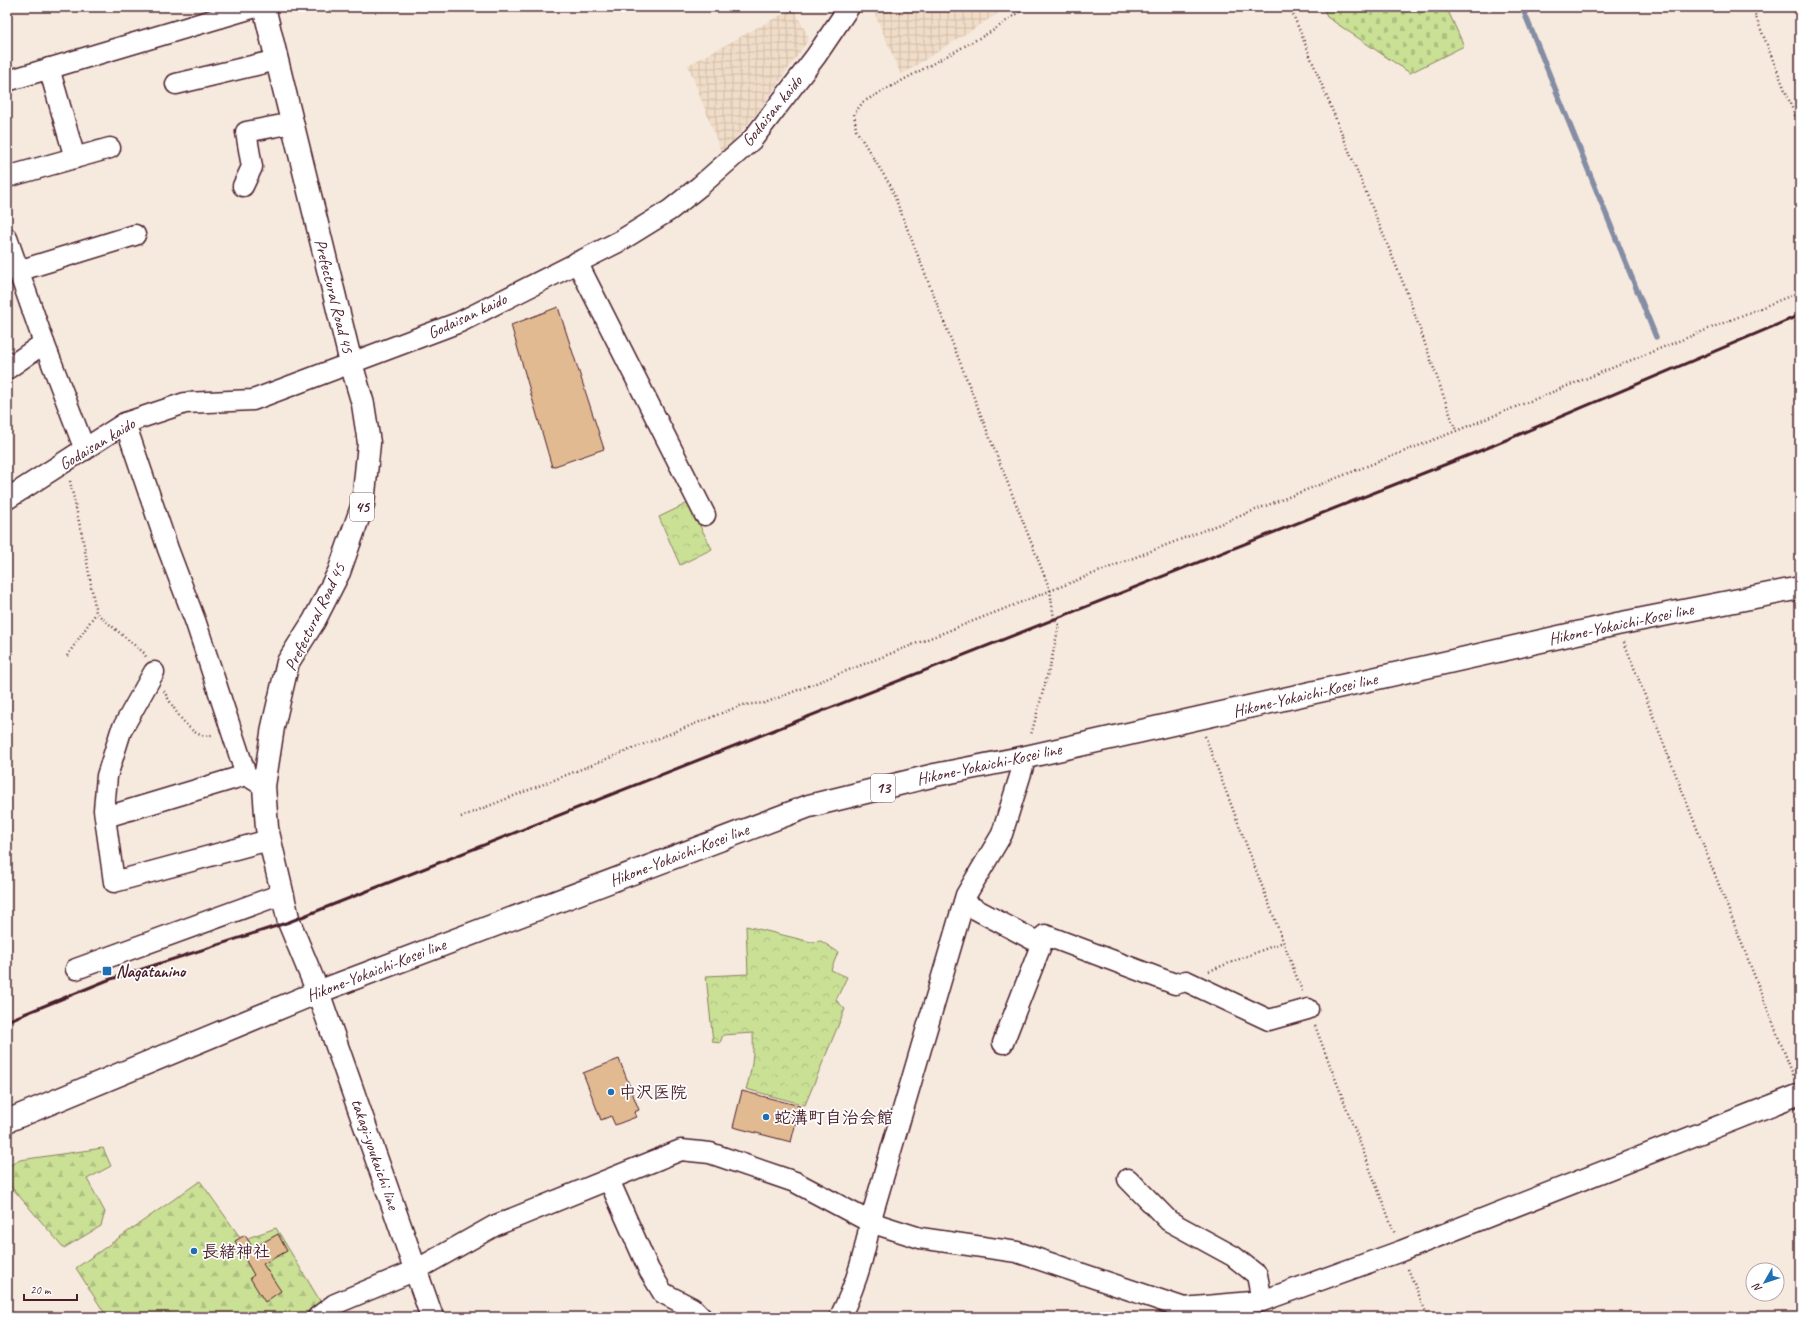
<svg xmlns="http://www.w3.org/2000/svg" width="1807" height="1324" viewBox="0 0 1807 1324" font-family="Caveat,'Klee One',sans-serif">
<defs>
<pattern id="industrial-grid" width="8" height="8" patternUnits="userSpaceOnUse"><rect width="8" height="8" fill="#f0dcc7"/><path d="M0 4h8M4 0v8" fill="none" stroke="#cfbcab"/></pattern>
<pattern id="forest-firs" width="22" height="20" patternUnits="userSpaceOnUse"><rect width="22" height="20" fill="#c9e095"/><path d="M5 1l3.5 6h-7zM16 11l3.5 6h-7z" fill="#aec081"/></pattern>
<pattern id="cemetery-stones" width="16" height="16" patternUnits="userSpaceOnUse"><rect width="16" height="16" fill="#c9e095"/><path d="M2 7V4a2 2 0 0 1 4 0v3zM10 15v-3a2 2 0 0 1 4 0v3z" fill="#aec081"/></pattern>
<pattern id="park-crowns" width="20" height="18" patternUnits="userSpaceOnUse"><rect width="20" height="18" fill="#c9e095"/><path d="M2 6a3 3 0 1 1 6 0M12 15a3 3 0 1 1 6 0" fill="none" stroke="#aec081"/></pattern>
</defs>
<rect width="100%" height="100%" fill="#f6eade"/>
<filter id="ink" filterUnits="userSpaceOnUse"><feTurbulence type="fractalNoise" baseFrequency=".025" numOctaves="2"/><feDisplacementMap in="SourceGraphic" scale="8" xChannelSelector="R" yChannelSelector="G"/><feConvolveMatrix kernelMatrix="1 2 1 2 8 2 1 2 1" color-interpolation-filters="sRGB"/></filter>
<g filter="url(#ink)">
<!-- industrial -->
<g fill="url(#industrial-grid)">
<polygon points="872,7 1008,7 901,75"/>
<polygon points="794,8 809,39 759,111 722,154 688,65"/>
</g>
<!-- forest -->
<g fill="url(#forest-firs)" stroke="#8a8060">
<polygon points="103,1148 111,1166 87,1179 105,1212 101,1226 64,1248 7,1182 7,1167 20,1160"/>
<polygon points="200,1181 242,1240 276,1228 322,1304 305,1317 107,1317 76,1268"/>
</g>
<!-- cemetery -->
<polygon fill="url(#cemetery-stones)" stroke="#8a8060" points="1323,7 1439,7 1449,13 1464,46 1410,73 1327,17"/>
<!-- park -->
<g fill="url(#park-crowns)" stroke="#8a8060">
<polygon points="688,503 712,549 680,565 659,517"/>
<path d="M 746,926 L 811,942 L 821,941 L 838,952 L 831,970 L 847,977 L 836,1000 L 845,1009 L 805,1105 L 746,1089 C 752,1071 754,1052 753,1033 L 723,1035 L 720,1043 L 713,1042 L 706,976 L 748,974 Z"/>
</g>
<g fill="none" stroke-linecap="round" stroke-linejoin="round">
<!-- stream -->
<polyline stroke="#858da5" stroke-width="5.5" points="1522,7 1656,337"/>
</g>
<!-- building -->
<g fill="#e2ba92" stroke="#4a1f2b">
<polygon points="558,307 604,449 552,467 511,325"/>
<polygon points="619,1059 639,1110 634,1112 636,1117 615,1125 611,1116 601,1120 583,1073"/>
<polygon points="742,1091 800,1106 791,1142 733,1127"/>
<polygon points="278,1234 287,1251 263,1264 281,1291 265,1302 250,1278 254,1275 235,1241 245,1235 253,1248"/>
</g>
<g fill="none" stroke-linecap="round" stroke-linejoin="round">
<!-- minor casing -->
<g stroke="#4a1f2b" stroke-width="23">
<g id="minor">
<polyline points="49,68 75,158"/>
<polyline points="7,81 256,7"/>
<polyline points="176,84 277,60"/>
<polyline points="7,177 110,148"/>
<polyline points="243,186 252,167 246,132 293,123"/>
<polyline points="7,238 44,343 85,450"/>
<polyline points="577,262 705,515"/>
<polyline points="18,271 135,235"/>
<polyline points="7,369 44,343"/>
<polyline points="125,423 168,549 196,623 246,775 264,786"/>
<polyline points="7,499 125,423 185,403 253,400 460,322 620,241 670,210 700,186 752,140 816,56 849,7"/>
<polyline points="154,672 121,731 107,776 104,810 114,882 269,840"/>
<polyline points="106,817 246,775"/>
<polyline points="964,903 1041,944"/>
<polyline points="76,969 282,894"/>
<polyline points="1003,1043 1045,935 1175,984 1186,981 1269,1020 1308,1009"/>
<polyline points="1128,1179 1169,1221 1233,1256 1257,1275 1262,1301"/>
<polyline points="609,1180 649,1270 663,1293 692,1308 701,1317"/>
<polyline points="318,1317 335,1304 416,1270 494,1226 681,1150 710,1153 795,1182 870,1222 920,1238 1017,1252 1184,1308 1262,1301 1401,1251 1800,1094"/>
<path d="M 840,1317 C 854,1289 865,1254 870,1222 L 966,895 L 1002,834 L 1026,757"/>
</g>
</g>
<!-- major casing -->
<g stroke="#4a1f2b" stroke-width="25">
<g id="major">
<polyline points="264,7 351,363 363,404 369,443 363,504 339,572 314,621 288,662 273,727 264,786 267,828 289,922 318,992 432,1317"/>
<polyline points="7,1121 318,992 809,806 935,775 1026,757 1617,624 1800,588"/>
</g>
</g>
<!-- path -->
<g stroke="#4a1f2b" stroke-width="2.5" stroke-dasharray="1 3" stroke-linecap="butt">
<polyline points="1026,7 994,30 863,102 854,114 856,130 890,185 1050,590 1054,619 1059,625 1052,658 1031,735"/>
<polyline points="1290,7 1406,290 1456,431"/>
<polyline points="1752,7 1800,128"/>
<polyline points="70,481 83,540 96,613 144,653 146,657"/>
<polyline points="1624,642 1794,1077"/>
<polyline points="67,656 96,613"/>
<path d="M 164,691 C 171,704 186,731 201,735 C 205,736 210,735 214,735"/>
<polyline points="1205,736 1302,991"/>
<polyline points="461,817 742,705 765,703 1456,431 1800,292"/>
<polyline points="1209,971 1283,942"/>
<polyline points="1315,1026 1395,1234"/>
<polyline points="1408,1269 1428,1317"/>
</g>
<!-- minor -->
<use href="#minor" stroke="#fff" stroke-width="20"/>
<!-- major -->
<use href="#major" stroke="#fff" stroke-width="22"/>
<!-- rail -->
<polyline stroke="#4a1f2b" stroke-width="3" points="7,1021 108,980 289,922 1487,448 1800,315"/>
</g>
</g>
<!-- markers -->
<g fill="#1f6fb2" stroke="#fff" stroke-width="1.5">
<rect x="102" y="966" width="10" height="10" rx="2"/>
<circle cx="611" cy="1092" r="4"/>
<circle cx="766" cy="1117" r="4"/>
<circle cx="194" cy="1251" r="4"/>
</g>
<g text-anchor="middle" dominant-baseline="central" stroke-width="3.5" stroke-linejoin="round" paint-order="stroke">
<!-- shield labels -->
<g fill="#fff" stroke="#80626b" stroke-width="1">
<rect x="350" y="493" width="24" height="28" rx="3"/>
<rect x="871" y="774" width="24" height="28" rx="3"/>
</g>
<g font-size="16" font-weight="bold" fill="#4a1f2b">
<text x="362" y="507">45</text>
<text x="883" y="788">13</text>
</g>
<!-- street labels -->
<g font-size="17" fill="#4a1f2b" stroke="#fff">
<text transform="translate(772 111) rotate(-51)">Godaisan kaido</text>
<text transform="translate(334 296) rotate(76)">Prefectural Road 45</text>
<text transform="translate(467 316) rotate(-25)">Godaisan kaido</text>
<text transform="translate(97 444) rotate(-31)">Godaisan kaido</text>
<text transform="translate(315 617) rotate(-64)">Prefectural Road 45</text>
<text transform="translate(1621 624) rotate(-12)">Hikone-Yokaichi-Kosei line</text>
<text transform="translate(1305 695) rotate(-13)">Hikone-Yokaichi-Kosei line</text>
<text transform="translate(989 764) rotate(-12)">Hikone-Yokaichi-Kosei line</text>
<text transform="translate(679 855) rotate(-21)">Hikone-Yokaichi-Kosei line</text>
<text transform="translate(376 970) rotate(-21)">Hikone-Yokaichi-Kosei line</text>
<text transform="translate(375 1154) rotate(71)">takagi-youkaichi line</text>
</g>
<!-- poi labels -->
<g font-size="17" font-weight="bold" fill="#4a1f2b" stroke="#fff" text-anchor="start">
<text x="116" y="971">Nagatanino</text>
<text x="619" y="1092">中沢医院</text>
<text x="774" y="1117">蛇溝町自治会館</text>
<text x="202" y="1251">長緒神社</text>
</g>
</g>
<!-- margin -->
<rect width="1807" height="1324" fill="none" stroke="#fff" stroke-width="24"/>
<rect x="12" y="12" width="1783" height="1300" fill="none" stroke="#4a1f2b" stroke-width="1.5" filter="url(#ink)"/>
<!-- north arrow -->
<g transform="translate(1765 1282) rotate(231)"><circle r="19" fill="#ffffff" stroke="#b7a5aa"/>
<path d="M0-3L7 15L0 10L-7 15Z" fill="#1f6fb2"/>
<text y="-6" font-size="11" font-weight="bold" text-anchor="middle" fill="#4a1f2b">N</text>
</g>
<!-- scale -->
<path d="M24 1294v6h53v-6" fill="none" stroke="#4a1f2b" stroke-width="2"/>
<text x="30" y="1294" font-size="12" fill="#4a1f2b" stroke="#ffffff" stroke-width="3" paint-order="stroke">20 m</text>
</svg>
